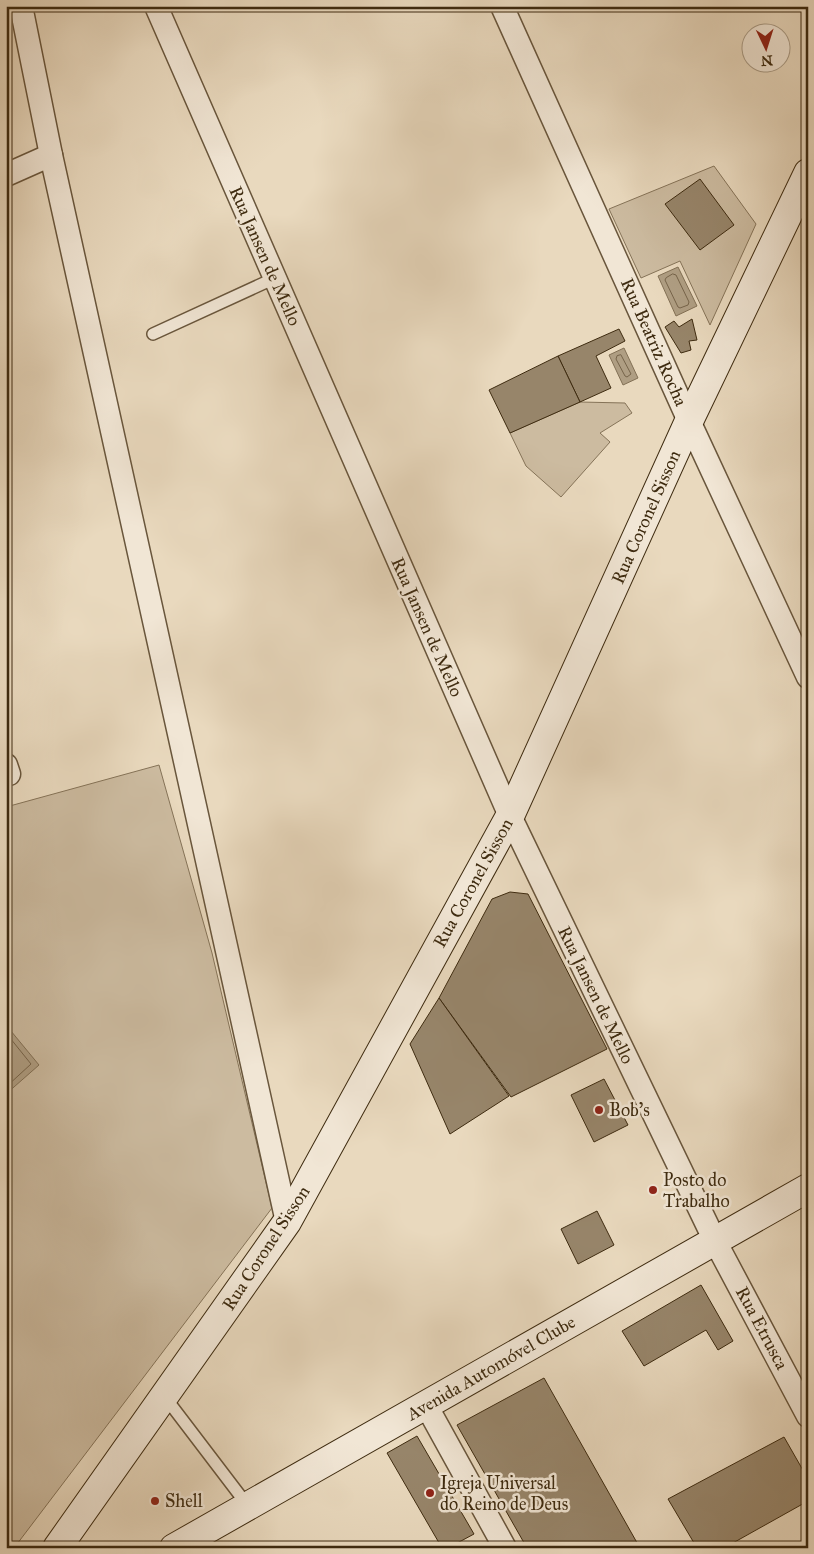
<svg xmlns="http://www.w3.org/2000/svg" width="814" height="1554" viewBox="0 0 814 1554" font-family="'IM FELL Great Primer',serif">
<rect width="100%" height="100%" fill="#e9d9be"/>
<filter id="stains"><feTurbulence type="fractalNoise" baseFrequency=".004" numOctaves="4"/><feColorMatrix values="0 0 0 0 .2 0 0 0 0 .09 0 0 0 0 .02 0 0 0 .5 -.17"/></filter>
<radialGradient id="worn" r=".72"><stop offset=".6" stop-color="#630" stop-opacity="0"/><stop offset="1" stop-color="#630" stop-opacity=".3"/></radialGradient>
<!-- green -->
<g fill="#ccbba0" stroke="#857358">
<polygon points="714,166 756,224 710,325 680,261 641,278 609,209"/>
<polygon points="580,402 625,403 632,413 600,433 610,442 561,497 526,466 510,433"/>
<polygon points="159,765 212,953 272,1208 14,1548 6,1548 6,807"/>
</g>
<!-- water -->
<g fill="#af9e83" stroke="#827055">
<polygon points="678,267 697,306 676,316 658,276"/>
<polygon points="624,348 638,378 623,385 609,355"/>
<polygon points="6,1025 39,1065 6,1094"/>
</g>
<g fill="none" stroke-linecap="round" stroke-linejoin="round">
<!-- shore -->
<g stroke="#76644a" stroke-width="1">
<polygon points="673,274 676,275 689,302 688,305 680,308 678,307 665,280 666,278"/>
<polygon points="621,355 631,374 627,377 625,376 616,359 617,356"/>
<polyline points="6,1033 31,1064 6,1087"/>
</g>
</g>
<!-- building -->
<g fill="#97856a" stroke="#3e2b10">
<polygon points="700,179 734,225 700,250 665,204"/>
<polygon points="692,319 697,340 689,341 691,350 681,353 665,327 674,321 679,327"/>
<polygon points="619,329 625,341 596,356 611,388 580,402 558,356"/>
<polygon points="558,356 580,402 510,433 489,390"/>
<polygon points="510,892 528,894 607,1049 511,1097 439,998 492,899"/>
<polygon points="439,998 509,1096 450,1134 410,1044"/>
<polygon points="604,1079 628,1125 594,1142 571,1095"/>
<polygon points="597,1211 614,1245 578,1264 561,1229"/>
<polygon points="701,1285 733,1341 718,1350 706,1330 644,1366 622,1331"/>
<polygon points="544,1378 640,1548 527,1548 457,1425"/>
<polygon points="417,1436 474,1534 448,1548 442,1548 387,1453"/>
<polygon points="784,1437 808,1479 808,1501 724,1548 697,1548 668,1499"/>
</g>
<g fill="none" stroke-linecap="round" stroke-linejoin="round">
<!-- lane casing -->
<g stroke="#69563c" stroke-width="14">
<g id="lane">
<polyline points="153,334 275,278"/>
<polyline points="165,1397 248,1506"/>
</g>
</g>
<!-- street casing -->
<g stroke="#69563c" stroke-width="25">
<g id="street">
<polyline points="21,6 51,155 287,1222"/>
<polyline points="156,6 510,816 715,1241 808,1416"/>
<polyline points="502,6 689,421 808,677"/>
<polyline points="6,175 51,155"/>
<polyline points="6,765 9,774"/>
<polyline points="426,1405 505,1548"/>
</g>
</g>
<!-- secondary casing -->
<g stroke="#3e2b10" stroke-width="30">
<g id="secondary">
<polyline points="57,1548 287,1222 510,816 689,421 808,173"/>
<polyline points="174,1548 808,1188"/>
</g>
</g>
<!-- lane -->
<use href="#lane" stroke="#f1e6d5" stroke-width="11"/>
<!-- street -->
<use href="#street" stroke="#f1e6d5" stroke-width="22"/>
<!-- secondary -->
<use href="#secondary" stroke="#f1e6d5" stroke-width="28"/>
</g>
<!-- markers -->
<g fill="#8f2418" stroke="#f1e6d5" stroke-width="2">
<circle cx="599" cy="1110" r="5"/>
<circle cx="653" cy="1190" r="5"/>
<circle cx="430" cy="1493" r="5"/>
<circle cx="155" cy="1501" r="5"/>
</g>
<g text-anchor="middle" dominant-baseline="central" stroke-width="5" stroke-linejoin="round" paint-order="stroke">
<!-- street labels -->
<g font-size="18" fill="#3e2b10" stroke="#f1e6d5">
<text transform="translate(265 256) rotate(66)">Rua Jansen de Mello</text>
<text transform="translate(654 342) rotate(66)">Rua Beatriz Rocha</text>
<text transform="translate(646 517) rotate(-66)">Rua Coronel Sisson</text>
<text transform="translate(427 627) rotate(66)">Rua Jansen de Mello</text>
<text transform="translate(473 883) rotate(-61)">Rua Coronel Sisson</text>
<text transform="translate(596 995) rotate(64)">Rua Jansen de Mello</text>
<text transform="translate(266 1248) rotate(-57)">Rua Coronel Sisson</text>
<text transform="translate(762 1328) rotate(62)">Rua Etrusca</text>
<text transform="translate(491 1368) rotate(-30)">Avenida Automóvel Clube</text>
</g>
<!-- poi labels -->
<g font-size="18" fill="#3e2b10" stroke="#f1e6d5" text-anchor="start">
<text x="609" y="1110">Bob's</text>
<text x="663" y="1180">Posto do<tspan x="663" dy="21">Trabalho</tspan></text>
<text x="440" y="1483">Igreja Universal<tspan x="440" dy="21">do Reino de Deus</tspan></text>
<text x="165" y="1501">Shell</text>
</g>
</g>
<!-- margin -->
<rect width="814" height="1554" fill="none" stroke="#e9d9be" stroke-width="25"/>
<rect x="8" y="8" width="799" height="1539" fill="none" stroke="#3e2b10" stroke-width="2.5"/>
<rect x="12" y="12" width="789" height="1529" fill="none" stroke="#3e2b10"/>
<!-- north arrow -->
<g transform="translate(766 48) rotate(176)"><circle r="24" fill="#f1e6d5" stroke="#a99b86"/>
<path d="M0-4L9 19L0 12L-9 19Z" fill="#8f2418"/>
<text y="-8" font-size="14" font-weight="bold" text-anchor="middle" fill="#3e2b10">N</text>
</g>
<rect width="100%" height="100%" filter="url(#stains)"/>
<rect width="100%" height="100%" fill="url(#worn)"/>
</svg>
